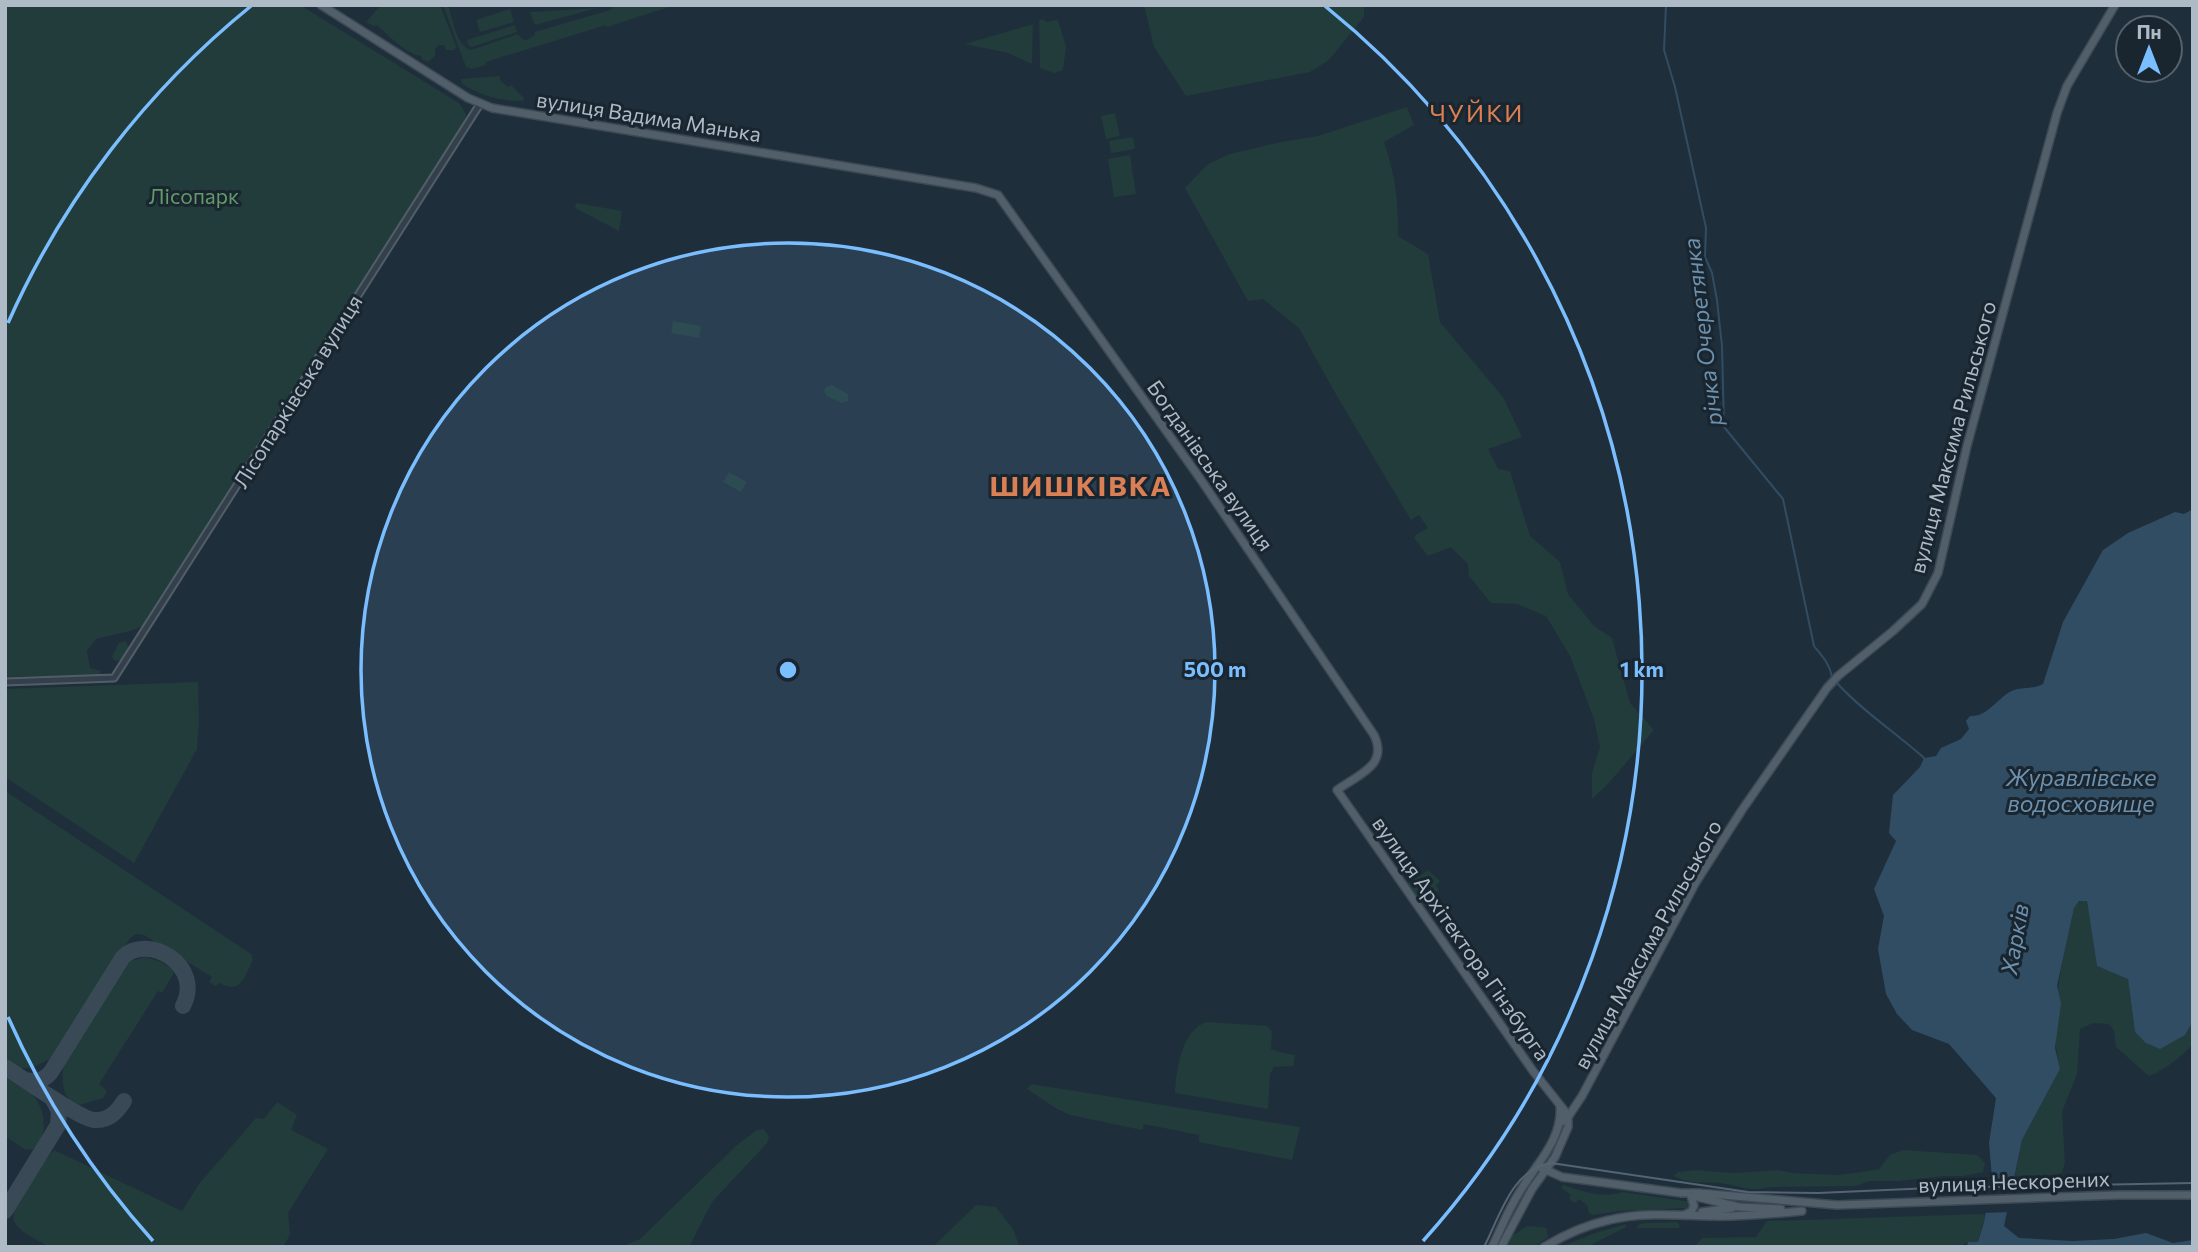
<svg xmlns="http://www.w3.org/2000/svg" width="2198" height="1252" viewBox="0 0 2198 1252" font-family="Commissioner,sans-serif">
<rect width="100%" height="100%" fill="#1f2e3b"/>
<!-- green -->
<g fill="#213c3b">
<polygon points="5,5 300,5 459,103 466,114 466,122 143,626 130,631 96,639 87,651 90,668 101,671 100,675 5,677"/>
<path d="M 381,5 L 440,5 L 456,46 L 455,50 L 446,50 L 444,45 L 438,45 L 435,49 L 435,56 L 428,62 L 423,60 L 421,56 C 406,54 389,36 377,25 L 374,26 L 366,22 Z"/>
<path d="M 443,5 L 448,5 C 453,20 456,45 471,50 L 518,34 L 522,39 L 527,40 L 535,35 L 535,32 L 610,10 L 616,5 L 675,5 L 607,27 L 606,25 L 486,62 L 486,65 L 471,69 L 466,67 Z"/>
<polygon points="1144,5 1364,5 1364,17 1329,60 1310,72 1186,96 1154,47"/>
<polygon points="597,8 535,25 530,12"/>
<polygon points="510,9 514,22 480,32 476,20"/>
<polygon points="1043,19 1046,22 1058,20 1066,47 1063,70 1054,73 1040,68 1039,20"/>
<polygon points="1033,24 1032,64 1008,53 965,44"/>
<polygon points="515,25 517,32 472,47 468,45 467,40"/>
<path d="M 500,76 L 500,80 L 508,87 L 511,85 L 524,98 L 523,101 C 502,102 480,95 462,84 L 461,79 Z"/>
<path d="M 1407,107 L 1414,125 L 1384,142 C 1396,179 1398,197 1398,236 L 1428,254 L 1440,322 L 1503,397 L 1522,437 L 1488,449 L 1498,469 L 1510,471 L 1530,536 L 1560,562 L 1568,594 L 1594,626 L 1612,638 L 1630,703 L 1654,730 L 1608,784 L 1592,799 L 1592,773 L 1600,747 L 1594,719 L 1570,656 L 1546,616 L 1517,604 L 1491,603 L 1469,576 L 1468,564 L 1451,547 L 1428,556 L 1414,538 L 1417,534 L 1428,528 L 1419,515 L 1411,520 L 1334,391 L 1299,328 L 1263,299 L 1248,301 L 1185,188 L 1208,164 L 1230,154 L 1281,142 L 1318,136 Z"/>
<polygon points="1115,113 1120,136 1106,139 1101,116"/>
<polygon points="1133,137 1135,149 1111,153 1109,141"/>
<polygon points="1130,155 1136,194 1114,197 1108,159"/>
<polygon points="576,203 622,211 619,231 575,208"/>
<polygon points="673,321 701,326 699,338 671,333"/>
<polygon points="832,385 848,394 848,401 842,403 826,396 824,390 826,387"/>
<polygon points="729,472 747,482 741,492 723,482"/>
<polygon points="126,641 129,649 121,661 115,661 112,657 119,643"/>
<polygon points="198,682 199,720 197,749 134,863 5,777 5,689"/>
<path d="M 5,791 L 251,954 L 253,960 C 244,977 241,995 220,983 L 215,986 L 209,982 L 212,977 L 144,935 L 136,934 L 130,938 L 53,1058 L 31,1068 L 20,1068 L 5,1058 Z"/>
<polygon points="1428,870 1440,881 1436,886 1439,889 1425,907 1408,884"/>
<path d="M 2080,901 L 2087,901 L 2097,966 L 2128,978 L 2135,1032 L 2185,1035 L 2193,1021 L 2193,1044 C 2181,1057 2165,1070 2149,1076 L 2116,1047 L 2114,1031 L 2109,1024 L 2093,1023 L 2080,1029 L 2077,1074 L 2062,1112 L 2065,1163 L 2062,1173 L 2057,1175 L 2015,1176 L 2022,1140 L 2060,1069 C 2047,1015 2063,961 2074,907 Z"/>
<path d="M 146,957 L 161,962 L 175,971 L 162,993 L 158,991 L 99,1084 L 107,1091 L 103,1098 L 79,1105 C 76,1103 71,1102 69,1099 C 61,1090 62,1073 64,1063 L 130,961 Z"/>
<path d="M 1207,1022 L 1267,1026 L 1272,1031 L 1271,1049 L 1279,1052 L 1295,1055 L 1293,1066 L 1274,1067 L 1270,1074 L 1268,1109 L 1175,1093 C 1176,1070 1182,1029 1207,1022 Z"/>
<path d="M 5,1076 C 13,1081 23,1086 30,1092 C 45,1106 50,1135 34,1149 L 26,1150 L 5,1136 Z"/>
<polygon points="1031,1084 1300,1127 1292,1160 1199,1142 1199,1135 1144,1124 1142,1130 1070,1115 1057,1109 1027,1089"/>
<path d="M 277,1102 L 297,1115 L 291,1130 L 328,1149 L 288,1213 L 290,1235 L 283,1247 L 50,1247 C 40,1241 19,1233 14,1221 C 8,1205 43,1162 54,1150 L 182,1211 L 199,1184 L 256,1118 L 264,1119 Z"/>
<polygon points="764,1129 769,1137 767,1143 712,1202 689,1247 621,1247 640,1239 737,1145 757,1130"/>
<path d="M 1903,1150 L 1977,1155 L 1985,1163 L 1983,1172 L 1964,1176 L 1945,1176 L 1898,1181 L 1869,1181 L 1856,1186 L 1770,1187 C 1747,1193 1739,1185 1719,1183 C 1704,1182 1687,1184 1674,1176 L 1678,1172 L 1696,1170 L 1733,1173 L 1779,1170 L 1792,1173 L 1837,1175 L 1869,1171 L 1879,1169 L 1890,1155 Z"/>
<path d="M 1563,1185 C 1583,1191 1601,1199 1623,1192 L 1691,1202 L 1690,1208 L 1620,1211 L 1593,1215 L 1589,1213 L 1587,1205 L 1579,1199 L 1575,1203 L 1569,1199 L 1571,1195 L 1561,1188 Z"/>
<polygon points="976,1205 996,1207 1013,1229 1020,1247 933,1247"/>
<polygon points="1983,1214 1985,1216 1978,1242 1968,1242 1958,1247 1694,1247 1702,1238 1756,1237 1767,1221"/>
<polygon points="1678,1222 1680,1228 1636,1228 1640,1224 1645,1223"/>
<polygon points="1626,1224 1626,1227 1587,1247 1561,1247 1595,1233"/>
<polygon points="1527,1226 1543,1227 1547,1229 1548,1237 1534,1247 1505,1247 1512,1236"/>
</g>
<!-- water -->
<path fill="#314d63" d="M 2193,509 L 2193,1021 L 2185,1035 L 2160,1049 L 2146,1043 L 2135,1032 L 2128,979 L 2097,966 L 2087,901 L 2079,901 L 2074,908 L 2057,986 L 2061,1003 L 2055,1048 L 2060,1069 L 2022,1140 L 2004,1226 L 2019,1238 L 2072,1241 L 2114,1239 L 2146,1233 L 2173,1243 L 2193,1240 L 2193,1247 L 1967,1247 L 1968,1242 L 1978,1242 L 1984,1222 L 1992,1178 L 1989,1143 L 1996,1098 L 1949,1044 L 1912,1030 L 1897,1014 L 1886,994 L 1878,949 L 1884,916 L 1874,889 L 1896,841 L 1889,833 L 1893,795 L 1920,767 L 1924,758 L 1936,756 L 1941,748 L 1961,739 L 1969,729 L 1966,721 L 1970,716 C 1989,717 1998,696 2014,690 C 2024,687 2034,689 2043,684 L 2063,622 L 2103,550 L 2128,533 L 2175,512 L 2184,514 Z"/>
<!-- pier -->
<polygon fill="#1f2e3b" points="2018,1178 2011,1212 1982,1213 1988,1179"/>
<g fill="none" stroke-linecap="round" stroke-linejoin="round">
<!-- stream -->
<g stroke="#314d63" stroke-width="2">
<path d="M 1666,5 L 1664,50 L 1675,87 L 1706,228 L 1705,257 L 1712,273 L 1717,300 L 1722,346 L 1724,427 L 1783,499 L 1814,646 C 1822,656 1830,664 1832,677"/>
<path d="M 1836,682 C 1862,711 1895,732 1924,758"/>
</g>
<!-- taxiway -->
<g stroke="#3a4956" stroke-width="16">
<path d="M 5,1067 C 21,1077 80,1119 94,1120 C 109,1121 117,1112 124,1101"/>
<path d="M 25,1080 C 36,1082 44,1081 51,1072 L 123,957 C 148,933 204,965 183,1006"/>
<polyline points="5,1211 58,1125 59,1111 52,1098"/>
</g>
<!-- minor casing -->
<g stroke="#515e68" stroke-width="9">
<polyline id="minor" points="5,682 114,678 480,104"/>
</g>
<!-- major casing -->
<g stroke="#3d4954" stroke-width="10">
<g id="major">
<path d="M 321,5 L 468,98 L 492,108 L 976,188 L 998,195 L 1199,477 L 1374,735 C 1389,766 1357,775 1337,790 L 1533,1071 L 1564,1110 L 1568,1117 L 1568,1127 L 1555,1157 L 1532,1189 L 1501,1247"/>
<polyline points="1560,1123 1568,1117 1582,1096 1696,882 1742,810 1827,688 1838,676 1893,631 1922,604 1938,573 1967,446 2057,113 2067,86 2115,5"/>
<polyline points="1537,1166 1562,1177 1681,1193 1699,1193 1837,1205 2119,1195 2193,1195"/>
<polyline points="1693,1196 1739,1207 1781,1209"/>
<polyline points="1702,1212 1732,1208"/>
<polyline points="1686,1214 1691,1212 1694,1206 1691,1196"/>
<path d="M 1492,1247 C 1501,1229 1508,1210 1519,1193 C 1535,1165 1563,1140 1560,1106"/>
<path d="M 1544,1247 C 1564,1235 1586,1225 1609,1220 C 1642,1212 1677,1215 1711,1216 C 1741,1217 1772,1214 1802,1211"/>
</g>
</g>
<!-- minor -->
<use href="#minor" stroke="#33404b" stroke-width="5"/>
<!-- major -->
<use href="#major" stroke="#515f6b" stroke-width="7"/>
<!-- tram -->
<path stroke="#556472" stroke-width="2" d="M 1484,1247 C 1500,1216 1512,1169 1551,1163 L 1748,1192 L 1818,1193 L 1932,1188 L 2193,1183"/>
</g>
<!-- distance rings -->
<circle cx="788" cy="670" r="427" fill="#7bbeff" fill-opacity=".12"/>
<g fill="none" stroke="#7bbeff" stroke-width="3.5">
<circle cx="788" cy="670" r="427"/>
<path d="M153 1241A854 854 0 0 1 8 1017M8 323A854 854 0 0 1 251 6M1325 6A854 854 0 0 1 1423 1241"/>
</g>
<g text-anchor="middle" dominant-baseline="central" stroke-width="6" stroke-linejoin="round" paint-order="stroke">
<!-- street labels -->
<g font-size="21" fill="#aebbc7" stroke="#19252f">
<text transform="translate(649 116) rotate(9)">вулиця Вадима Манька</text>
<text transform="translate(297 391) rotate(-58)">Лісопарківська вулиця</text>
<text transform="translate(1952 437) rotate(-75)">вулиця Максима Рильського</text>
<text transform="translate(1211 465) rotate(55)">Богданівська вулиця</text>
<text transform="translate(1462 938) rotate(55)">вулиця Архітектора Гінзбурга</text>
<text transform="translate(1647 944) rotate(-61)">вулиця Максима Рильського</text>
<text transform="translate(2014 1181) rotate(-2)">вулиця Нескорених</text>
</g>
<!-- park labels -->
<g font-size="21" fill="#639a69" stroke="#19252f">
<text x="194" y="195">Лісопарк</text>
</g>
<!-- water labels -->
<g font-size="23" font-style="italic" fill="#6c90ad" stroke="#19252f">
<text transform="translate(1702 332) rotate(-97)">річка Очеретянка</text>
<text x="2081" y="777">Журавлівське<tspan x="2081" dy="26">водосховище</tspan></text>
<text transform="translate(2014 939) rotate(-80)">Харків</text>
</g>
<!-- quarter labels -->
<g font-size="24" letter-spacing="2" fill="#db7f54" stroke="#19252f">
<text x="1477" y="112">ЧУЙКИ</text>
</g>
<!-- district labels -->
<g font-size="28" font-weight="bold" letter-spacing="2" fill="#db7f54" stroke="#19252f">
<text x="1081" y="485">ШИШКІВКА</text>
</g>
</g>
<circle cx="788" cy="670" r="10" fill="#7bbeff" stroke="#19252f" stroke-width="3.5"/>
<g font-size="21" text-anchor="middle" font-weight="bold" fill="#7bbeff" stroke="#19252f" stroke-width="6" stroke-linejoin="round" paint-order="stroke">
<text x="1215" y="677">500 m</text>
<text x="1642" y="677">1 km</text>
</g>
<!-- border -->
<rect width="2198" height="1252" fill="none" stroke="#aebbc7" stroke-width="14"/>
<!-- north arrow -->
<g transform="translate(2149 49)"><circle r="33" fill="#19252f" stroke="#55616c" stroke-width="2"/>
<path d="M0-5L12 26L0 18L-12 26Z" fill="#7bbeff"/>
<text y="-10" font-size="19" font-weight="bold" text-anchor="middle" fill="#aebbc7">Пн</text>
</g>
</svg>
